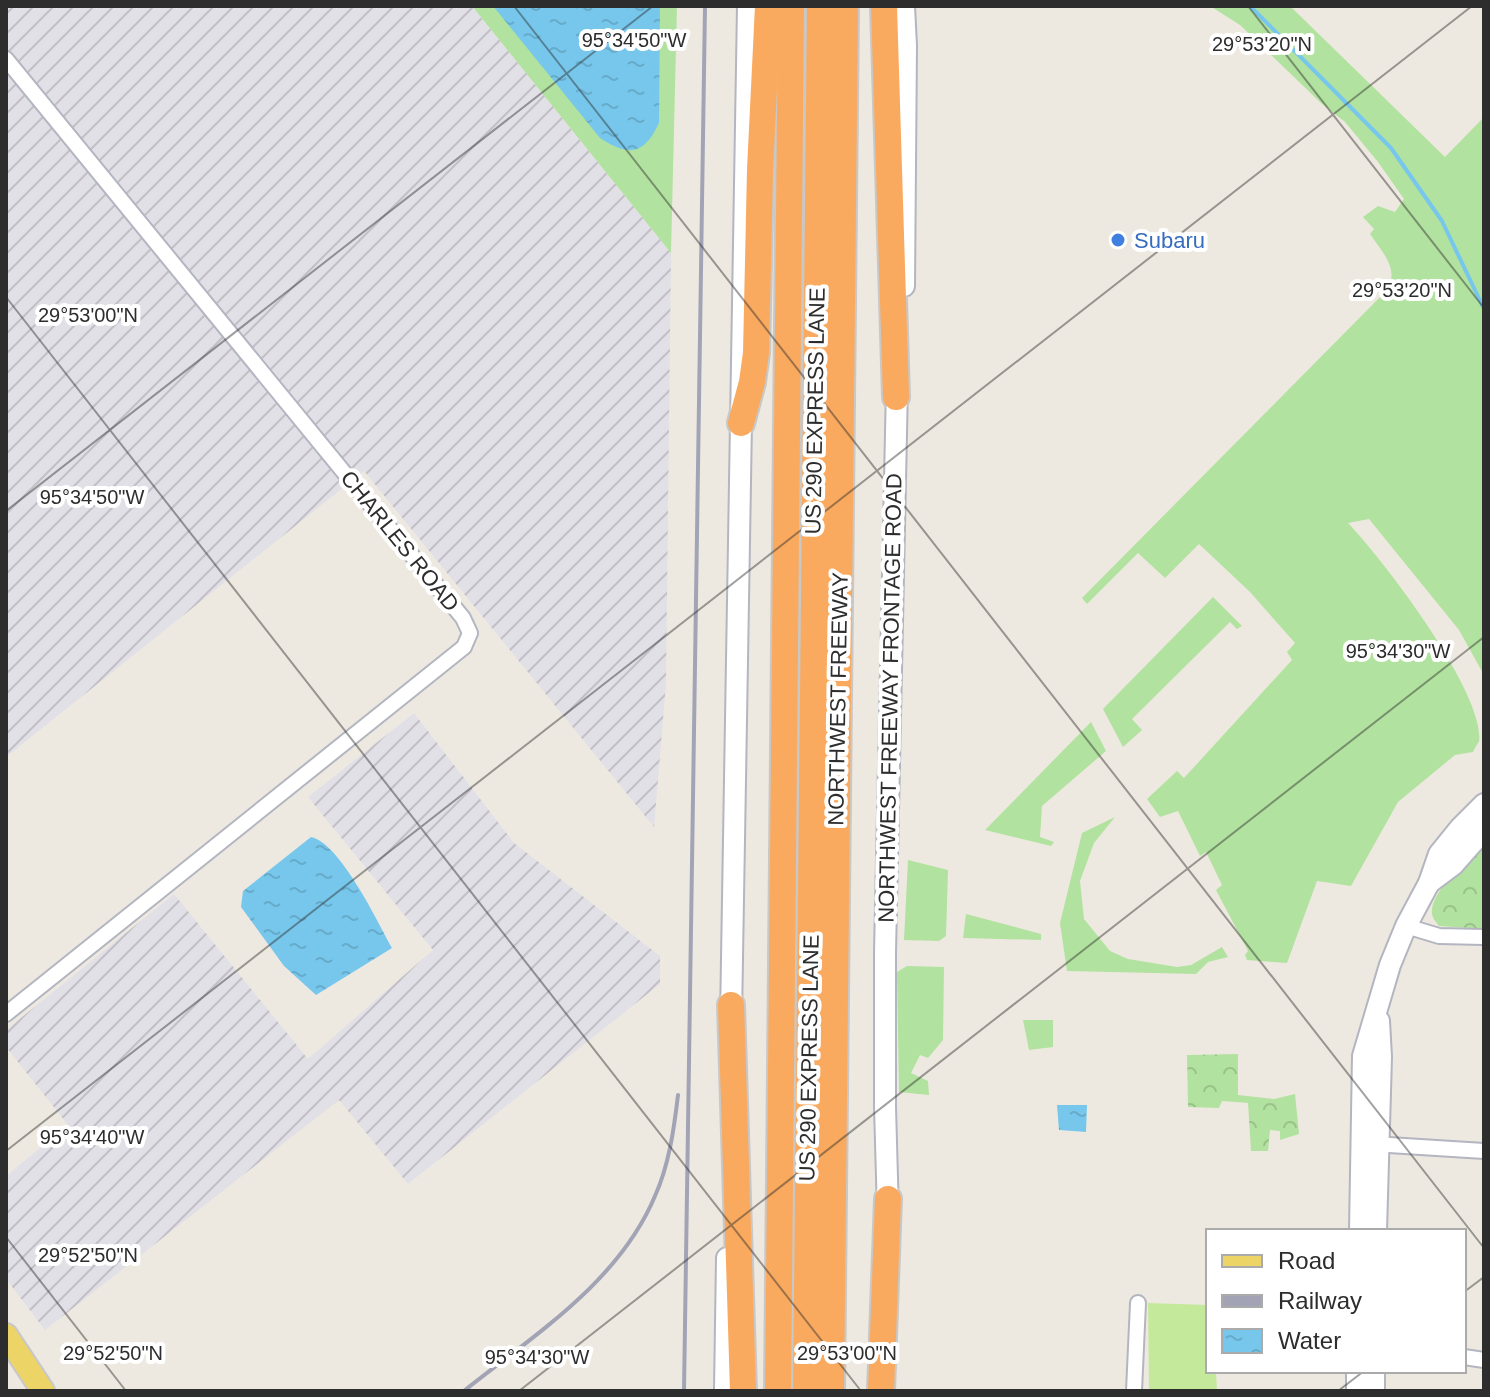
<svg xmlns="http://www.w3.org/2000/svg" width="1490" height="1397" viewBox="0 0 1490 1397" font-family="Helvetica,sans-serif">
<defs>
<pattern id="industrial-furrows" width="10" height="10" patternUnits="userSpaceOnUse" patternTransform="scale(2)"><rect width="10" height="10" fill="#e2e0e7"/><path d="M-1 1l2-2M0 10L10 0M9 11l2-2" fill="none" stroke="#c2c0c6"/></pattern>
<pattern id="park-crowns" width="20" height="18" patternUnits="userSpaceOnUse" patternTransform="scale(2)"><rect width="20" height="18" fill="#b2e29f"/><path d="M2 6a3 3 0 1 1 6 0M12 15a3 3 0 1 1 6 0" fill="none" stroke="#99c289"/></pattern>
<pattern id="water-ripples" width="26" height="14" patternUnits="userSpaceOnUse" patternTransform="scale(2)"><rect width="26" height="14" fill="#77c7ec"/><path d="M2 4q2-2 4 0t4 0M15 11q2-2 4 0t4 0" fill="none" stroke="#67abcb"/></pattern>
</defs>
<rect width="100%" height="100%" fill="#eee9e0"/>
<!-- industrial -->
<g fill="url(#industrial-furrows)">
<polygon points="6,6 472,6 671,253 666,684 654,827 364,471 6,757"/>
<polygon points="414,713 514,843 660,956 660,984 408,1184 339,1100 45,1330 6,1279 6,1176 68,1125 6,1047 6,1030 174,894 308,1059 433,950 308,797"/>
</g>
<!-- grass -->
<g fill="#b2e29f">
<polygon points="472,6 677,6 671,253"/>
<path d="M 1210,6 L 1290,6 L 1445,157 L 1484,117 L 1484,675 L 1459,630 L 1369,519 L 1348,523 C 1382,558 1486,694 1479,742 C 1478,742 1473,752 1473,752 L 1455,755 L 1398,802 L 1351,886 L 1317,881 L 1287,963 L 1247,960 L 1245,955 L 1248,951 L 1216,890 L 1222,885 L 1206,852 L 1200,856 L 1178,811 L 1160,817 L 1147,799 L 1177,771 L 1184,778 L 1292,660 L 1287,652 L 1295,643 L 1250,592 L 1199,544 L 1165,578 L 1138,553 L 1087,604 L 1082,598 L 1387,290 C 1400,269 1382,252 1370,234 L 1374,229 L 1363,217 L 1378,206 L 1395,212 L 1404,199 L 1378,162 L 1345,122 L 1321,103 L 1240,25 Z"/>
<polygon points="1213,597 1242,626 1237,629 1230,622 1132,719 1142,730 1123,747 1103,709"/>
<polygon points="1091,722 1106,751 1042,806 1040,837 1054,842 1051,846 985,830"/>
<polygon points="1115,817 1094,843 1080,881 1084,919 1110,951 1128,959 1177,967 1191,965 1222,947 1228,957 1208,962 1196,974 1067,971 1060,923 1082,833"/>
<polygon points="908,860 948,870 946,936 939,941 904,940"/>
<polygon points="966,914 1041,934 1041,940 963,938"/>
<polygon points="907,966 944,967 943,1040 928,1058 920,1055 911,1073 928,1081 929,1095 899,1092 897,972"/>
<polygon points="1023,1020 1053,1020 1053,1047 1029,1050"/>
</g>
<!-- park -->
<g fill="url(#park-crowns)">
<path d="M 1484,837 L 1484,929 L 1439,926 C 1434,920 1431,916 1432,909 C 1434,890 1471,852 1484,837 Z"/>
<polygon points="1238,1054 1238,1095 1274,1099 1295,1094 1299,1134 1280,1140 1280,1131 1270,1130 1268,1151 1251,1151 1248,1103 1222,1101 1219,1108 1188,1107 1187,1055"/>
</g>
<!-- pitch -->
<polygon fill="#c4e99b" points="1148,1303 1208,1305 1208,1371 1216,1371 1217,1391 1149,1391"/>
<!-- water -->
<g fill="url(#water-ripples)">
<path d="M 493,6 L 660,6 L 659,123 C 644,155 629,157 600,138 Z"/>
<path d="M 311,837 C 340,843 377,921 392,948 L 316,995 L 284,966 L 241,907 L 243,891 Z"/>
<polygon points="1057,1105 1087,1105 1086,1132 1059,1130"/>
</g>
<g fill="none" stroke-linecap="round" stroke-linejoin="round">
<!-- stream -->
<polyline stroke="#77c7ec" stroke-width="4" points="1250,6 1391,148 1442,221 1484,309"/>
<!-- street casing -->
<g stroke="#b3b5c0" stroke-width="18">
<g id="street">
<polyline points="6,59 463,618 470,633 464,647 6,1014"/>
<polyline points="1406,926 1439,936 1484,937"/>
<polyline points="1373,1144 1484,1151"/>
<polyline points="1464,1357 1484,1360"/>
<polyline points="1134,1391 1138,1303"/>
</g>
</g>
<!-- secondary casing -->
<g stroke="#b3b5c0" stroke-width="24">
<g id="secondary">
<polyline points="904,286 906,46 904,6"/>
<polyline points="1429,883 1453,865 1484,830"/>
<polyline points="731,1018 748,6"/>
<polyline points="888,1213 885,1107 885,953 897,386"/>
<polyline points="1360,1231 1363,1056 1390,965 1406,926 1429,883 1439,854 1460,828 1484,804"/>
<polyline points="1376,1231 1381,1057 1379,1021"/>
<polyline points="725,1391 727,1258"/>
<polyline points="1357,1391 1357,1371"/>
<polyline points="1374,1391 1374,1371"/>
</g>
</g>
<!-- primary casing -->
<g stroke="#c8c8c8" stroke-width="26">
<polyline id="primary" points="6,1335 43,1391"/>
</g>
<!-- highway casing -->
<g stroke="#c8c8c8" stroke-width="30">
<g id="highway">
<polyline points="884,6 896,397"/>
<polyline points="741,423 752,382 756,353 760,170 768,6"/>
<polyline points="731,1005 743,1391"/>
<polyline points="778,1391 791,6"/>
<polyline points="806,1391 820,6"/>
<polyline points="831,1391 845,6"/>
<polyline points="881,1391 888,1199"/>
</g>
</g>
<!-- street -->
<use href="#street" stroke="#fff" stroke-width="14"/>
<!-- secondary -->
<use href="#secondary" stroke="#fff" stroke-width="20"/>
<!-- primary -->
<use href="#primary" stroke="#edd466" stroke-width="22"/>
<!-- highway -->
<use href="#highway" stroke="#faaa5f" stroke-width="26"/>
<!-- rail -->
<g stroke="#a2a4b6" stroke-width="4">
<path d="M 464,1391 C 534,1335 619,1282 655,1196 C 669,1165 674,1129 678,1095"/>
<polyline points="684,1391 705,6"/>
</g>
</g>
<!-- ticks -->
<path fill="none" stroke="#2d2d2d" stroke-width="2" stroke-opacity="0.45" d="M 514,6 L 1484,1248M 1248,6 L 1484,308M 6,297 L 861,1391M 6,511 L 653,6M 6,1151 L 1472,6M 6,1237 L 126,1391M 1464,1292 L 1484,1277M 519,1391 L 1484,637M 1338,1391 L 1364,1371"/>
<!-- markers -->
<circle fill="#3f7fe0" stroke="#fff" stroke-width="3" cx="1118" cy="240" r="8"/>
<g text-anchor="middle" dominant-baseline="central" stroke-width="8" stroke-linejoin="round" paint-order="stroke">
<!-- shop labels -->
<g font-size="22" fill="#366cbe" stroke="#fff" text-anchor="start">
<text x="1134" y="240">Subaru</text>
</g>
<!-- street labels -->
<g font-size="22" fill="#2d2d2d" stroke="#fff">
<text transform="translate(815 411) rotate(-89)">US 290 EXPRESS LANE</text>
<text transform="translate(400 541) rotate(51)">CHARLES ROAD</text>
<text transform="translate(890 698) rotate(-89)">NORTHWEST FREEWAY FRONTAGE ROAD</text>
<text transform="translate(838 699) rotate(-89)">NORTHWEST FREEWAY</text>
<text transform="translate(809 1058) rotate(-89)">US 290 EXPRESS LANE</text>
</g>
</g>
<g font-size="20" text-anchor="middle" fill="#2d2d2d" stroke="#fff" stroke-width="8" stroke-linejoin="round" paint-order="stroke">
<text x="634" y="47">95°34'50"W</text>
<text x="1262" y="51">29°53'20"N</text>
<text x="1402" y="297">29°53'20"N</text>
<text x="88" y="322">29°53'00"N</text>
<text x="92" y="504">95°34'50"W</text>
<text x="1398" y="658">95°34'30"W</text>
<text x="92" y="1144">95°34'40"W</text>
<text x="88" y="1262">29°52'50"N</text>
<text x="113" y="1360">29°52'50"N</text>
<text x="847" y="1360">29°53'00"N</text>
<text x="537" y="1364">95°34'30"W</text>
</g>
<!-- border -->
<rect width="1490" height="1397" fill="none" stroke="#2d2d2d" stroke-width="16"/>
<!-- legend -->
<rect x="1206" y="1229" width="260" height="144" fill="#ffffff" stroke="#ababab" stroke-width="2"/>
<rect x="1222" y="1255" width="40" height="12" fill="#edd466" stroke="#ababab" stroke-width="2"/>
<text x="1278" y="1269" font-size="24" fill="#2d2d2d">Road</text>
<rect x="1222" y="1295" width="40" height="12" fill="#a2a4b6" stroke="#ababab" stroke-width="2"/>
<text x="1278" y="1309" font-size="24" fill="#2d2d2d">Railway</text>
<rect x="1222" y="1329" width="40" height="24" fill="url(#water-ripples)" stroke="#ababab" stroke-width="2"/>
<text x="1278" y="1349" font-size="24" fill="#2d2d2d">Water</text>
</svg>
